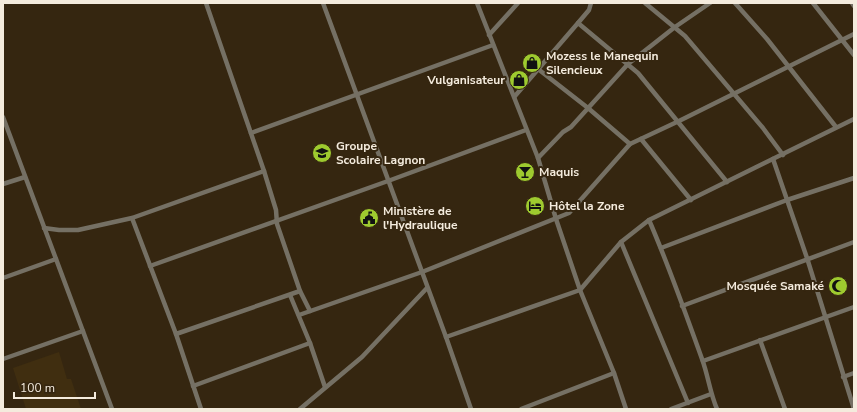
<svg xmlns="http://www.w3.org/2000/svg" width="857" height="412" viewBox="0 0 857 412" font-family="'Nunito Sans',sans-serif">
<rect width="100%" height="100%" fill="#352610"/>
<!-- built -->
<polygon fill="#402e10" points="59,352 67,379 71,379 81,409 26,409 13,368"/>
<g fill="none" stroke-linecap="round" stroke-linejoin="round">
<!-- street -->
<g stroke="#757064" stroke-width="4.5">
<polyline points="206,3 264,171 276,210 277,224 300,291 310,311"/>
<polyline points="323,3 446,337 471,409"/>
<polyline points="477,3 538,158 556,219 580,290 614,373 626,409"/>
<polyline points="645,3 685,36 763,128 783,155"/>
<polyline points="735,3 767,39 836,127"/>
<polyline points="813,3 854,55"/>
<polyline points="852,3 854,6"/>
<polyline points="578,23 638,73 727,182"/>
<polyline points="489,35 518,3"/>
<polyline points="538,69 588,108 630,144"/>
<polyline points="515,96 578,23 589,10 591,3"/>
<polyline points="3,117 112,409"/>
<polyline points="251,133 493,45"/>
<polyline points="641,139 691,200"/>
<polyline points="538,158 563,132 571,127 628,64 675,27 710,3"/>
<polyline points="773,159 807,258 854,409"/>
<polyline points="3,184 25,177"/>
<polyline points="132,218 176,334 201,409"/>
<path d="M 649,220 C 669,266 685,312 702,359 C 708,375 710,393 717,409"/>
<polyline points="44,228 59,230 78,230 132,218 264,171"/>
<polyline points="621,242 688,403"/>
<polyline points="661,248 787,200 854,178"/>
<polyline points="150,266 388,181 526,130"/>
<polyline points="3,278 56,259"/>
<polyline points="290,295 310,343 325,387"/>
<polyline points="682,306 854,242"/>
<polyline points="299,315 422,272 569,213 630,144 679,121 854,34"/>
<polyline points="176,334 300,291"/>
<polyline points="446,337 580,290 621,242 649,220 854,119"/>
<polyline points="760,340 785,409"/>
<polyline points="3,359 83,331"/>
<polyline points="703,361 854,307"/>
<polyline points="843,377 854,373"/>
<polyline points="193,386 310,343"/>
<polyline points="300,409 362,357 427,288"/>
<polyline points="521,409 614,373"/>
<polyline points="671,409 711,394"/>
</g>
</g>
<!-- icons -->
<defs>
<g id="shop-disc" transform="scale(1)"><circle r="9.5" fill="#9eca2f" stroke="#352610"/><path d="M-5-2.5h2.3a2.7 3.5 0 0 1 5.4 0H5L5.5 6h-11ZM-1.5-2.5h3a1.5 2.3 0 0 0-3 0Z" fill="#111"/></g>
<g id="school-disc" transform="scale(1)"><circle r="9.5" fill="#9eca2f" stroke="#352610"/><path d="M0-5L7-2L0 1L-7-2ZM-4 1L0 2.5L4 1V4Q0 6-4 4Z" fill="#111"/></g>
<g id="bar-disc" transform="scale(1)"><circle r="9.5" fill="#9eca2f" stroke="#352610"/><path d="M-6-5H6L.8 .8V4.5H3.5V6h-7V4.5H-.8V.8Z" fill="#111"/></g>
<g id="hotel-disc" transform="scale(1)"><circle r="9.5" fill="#9eca2f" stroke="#352610"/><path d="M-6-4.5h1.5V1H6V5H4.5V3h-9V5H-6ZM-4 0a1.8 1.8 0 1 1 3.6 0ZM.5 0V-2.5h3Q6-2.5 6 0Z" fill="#111"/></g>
<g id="civic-disc" transform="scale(1)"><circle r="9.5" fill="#9eca2f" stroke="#352610"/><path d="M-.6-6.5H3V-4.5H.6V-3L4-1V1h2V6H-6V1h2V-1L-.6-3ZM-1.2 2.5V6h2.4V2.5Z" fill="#111"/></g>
<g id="mosque-disc" transform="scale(1)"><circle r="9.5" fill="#9eca2f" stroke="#352610"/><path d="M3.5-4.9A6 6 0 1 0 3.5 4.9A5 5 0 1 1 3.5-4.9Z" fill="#111"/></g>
</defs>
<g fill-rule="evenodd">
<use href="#shop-disc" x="532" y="63"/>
<use href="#shop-disc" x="519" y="80"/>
<use href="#school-disc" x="322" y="153"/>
<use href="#bar-disc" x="525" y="172"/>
<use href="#hotel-disc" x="535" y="206"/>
<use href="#civic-disc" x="369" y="218"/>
<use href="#mosque-disc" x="838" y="286"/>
</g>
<g text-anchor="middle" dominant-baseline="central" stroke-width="4" stroke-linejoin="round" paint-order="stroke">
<!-- poi labels -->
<g font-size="12" font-weight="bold" fill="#f4ebdd" stroke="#352610" text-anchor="start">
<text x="546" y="56">Mozess le Manequin<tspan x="546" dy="14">Silencieux</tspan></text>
<text x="505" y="80" text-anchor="end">Vulganisateur</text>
<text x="336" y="146">Groupe<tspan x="336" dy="14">Scolaire Lagnon</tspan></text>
<text x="539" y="172">Maquis</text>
<text x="549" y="206">Hôtel la Zone</text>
<text x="383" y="211">Ministère de<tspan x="383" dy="14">l'Hydraulique</tspan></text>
<text x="824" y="286" text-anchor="end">Mosquée Samaké</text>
</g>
</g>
<!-- border -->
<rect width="857" height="412" fill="none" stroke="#f4ebdd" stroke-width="8"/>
<!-- scale -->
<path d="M14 392v6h81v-6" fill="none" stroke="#f4ebdd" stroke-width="2"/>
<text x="20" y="392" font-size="12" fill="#f4ebdd" stroke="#352610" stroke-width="3" paint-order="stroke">100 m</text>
</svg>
